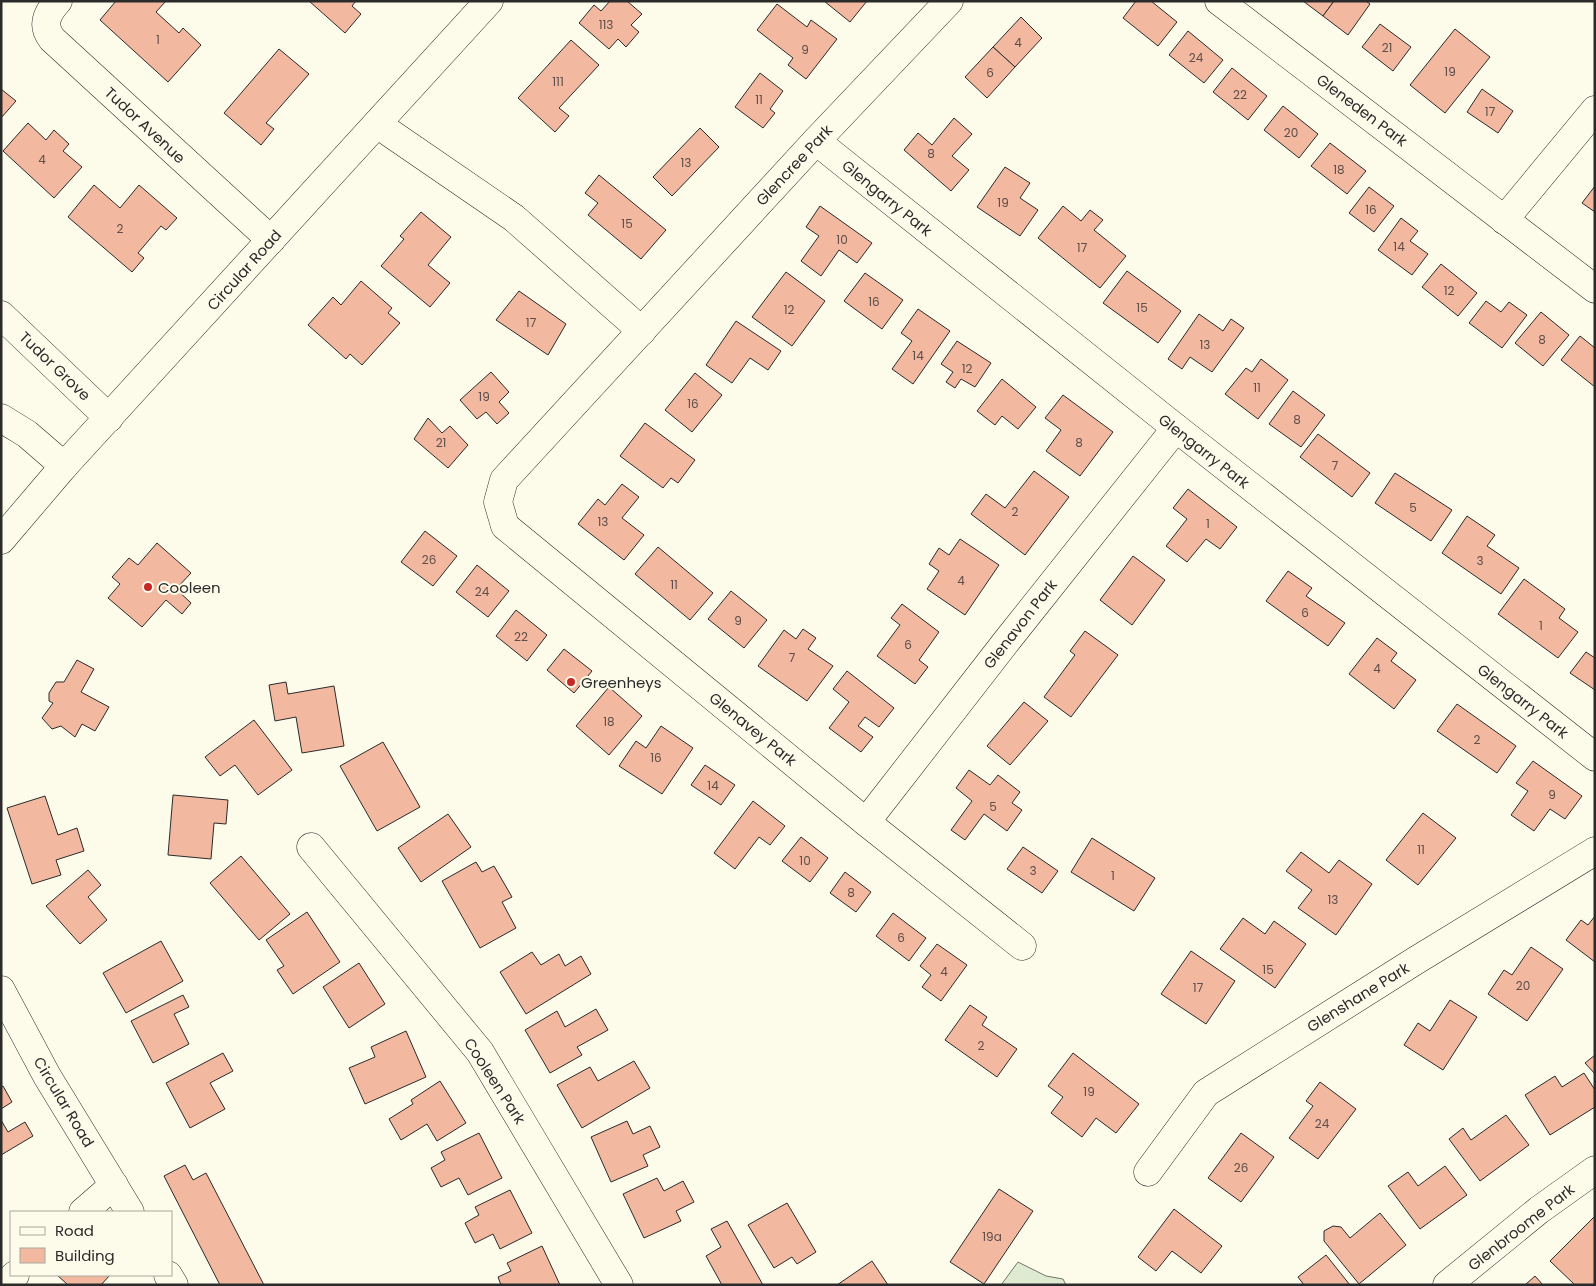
<svg xmlns="http://www.w3.org/2000/svg" width="1596" height="1286" viewBox="0 0 1596 1286" font-family="Poppins,sans-serif">
<rect width="100%" height="100%" fill="#fdfbea"/>
<!-- green -->
<polygon fill="#deebd1" stroke="#74746e" points="1018,1262 1046,1276 1063,1279 1066,1285 1001,1285"/>
<!-- building -->
<g fill="#f2b8a0" stroke="#2b2b2b">
<polygon points="116,1 166,1 156,12 179,33 183,28 201,45 168,82 100,20"/>
<polygon points="309,1 356,1 352,6 361,14 345,33"/>
<polygon points="610,1 627,1 642,14 631,25 639,32 626,47 618,39 609,49 579,23 594,5 601,11"/>
<polygon points="824,1 867,1 850,22"/>
<polygon points="1136,1 1151,1 1177,22 1158,46 1123,18"/>
<polygon points="1303,1 1334,1 1323,16"/>
<polygon points="1334,1 1366,1 1370,4 1348,35 1323,16"/>
<polygon points="777,4 807,27 811,20 837,39 806,79 788,65 793,58 757,30"/>
<polygon points="1021,17 1042,38 1015,67 993,47"/>
<polygon points="1380,24 1411,47 1393,71 1362,47"/>
<polygon points="1455,29 1490,57 1445,113 1410,85"/>
<polygon points="1188,31 1223,60 1204,83 1169,55"/>
<polygon points="571,40 599,65 559,108 569,116 555,132 518,98"/>
<polygon points="993,47 1015,67 987,98 965,77"/>
<polygon points="279,49 309,74 266,123 274,129 261,145 224,113"/>
<polygon points="1232,68 1267,96 1248,120 1213,92"/>
<polygon points="760,73 783,91 770,109 775,113 763,128 735,107"/>
<polygon points="1,89 16,101 1,118"/>
<polygon points="1482,89 1513,111 1498,133 1467,112"/>
<polygon points="1283,106 1318,134 1299,158 1264,130"/>
<polygon points="954,118 972,134 952,156 969,170 951,191 904,150 918,133 932,145"/>
<polygon points="28,123 46,140 54,130 69,144 63,151 82,167 54,198 3,151"/>
<polygon points="700,128 719,147 672,196 653,177"/>
<polygon points="1330,143 1366,171 1347,194 1311,166"/>
<polygon points="1005,167 1030,183 1020,198 1038,210 1020,236 977,207"/>
<polygon points="599,175 666,230 641,259 588,215 598,203 585,193"/>
<polygon points="94,185 120,208 139,185 177,218 166,230 161,226 138,253 144,258 132,272 68,217"/>
<polygon points="1595,186 1595,212 1582,203"/>
<polygon points="1369,187 1394,206 1374,232 1349,213"/>
<polygon points="820,206 872,243 857,263 839,250 821,276 801,261 819,236 806,227"/>
<polygon points="1063,206 1081,221 1090,210 1103,220 1094,230 1126,256 1100,288 1038,238"/>
<polygon points="421,212 451,237 428,265 450,283 430,307 381,266 404,239 400,236"/>
<polygon points="1401,218 1418,231 1410,241 1428,254 1412,275 1378,250"/>
<polygon points="1441,264 1477,293 1458,316 1422,287"/>
<polygon points="1127,271 1181,311 1158,343 1103,303"/>
<polygon points="786,272 825,301 792,346 752,317"/>
<polygon points="865,273 903,300 882,329 844,301"/>
<polygon points="361,281 392,308 388,313 400,323 362,365 350,354 346,359 308,325 333,297 341,305"/>
<polygon points="519,291 566,324 548,355 496,320"/>
<polygon points="1486,301 1501,312 1509,302 1527,315 1502,348 1469,323"/>
<polygon points="918,309 950,331 913,384 892,369 912,341 901,333"/>
<polygon points="1541,312 1569,335 1543,366 1515,343"/>
<polygon points="1199,314 1223,331 1231,319 1244,328 1212,372 1190,357 1182,369 1168,359"/>
<polygon points="736,321 781,351 768,370 750,358 732,383 706,365"/>
<polygon points="1580,336 1595,348 1595,387 1561,360"/>
<polygon points="957,341 991,363 975,387 961,379 955,388 946,382 953,372 941,364"/>
<polygon points="1261,359 1288,380 1258,419 1225,394 1246,368 1252,372"/>
<polygon points="491,372 509,392 499,402 509,413 497,424 486,412 477,419 460,400"/>
<polygon points="695,373 722,395 692,432 665,410"/>
<polygon points="1002,379 1036,407 1018,429 1002,416 995,425 977,411"/>
<polygon points="1293,391 1325,415 1301,447 1269,424"/>
<polygon points="1063,395 1113,432 1080,476 1046,451 1061,430 1045,418"/>
<polygon points="428,418 442,433 450,426 468,445 448,468 414,439"/>
<polygon points="645,423 695,460 678,483 671,478 663,488 620,456"/>
<polygon points="1318,434 1370,473 1352,497 1300,457"/>
<polygon points="1034,471 1069,497 1025,555 971,514 986,494 1005,508"/>
<polygon points="1395,473 1452,510 1431,541 1375,503"/>
<polygon points="622,484 639,497 622,518 644,535 624,560 578,524 598,499 605,505"/>
<polygon points="1188,489 1237,527 1220,549 1206,539 1187,562 1166,546 1187,519 1173,508"/>
<polygon points="1467,516 1495,535 1487,546 1519,568 1501,594 1442,553"/>
<polygon points="425,531 457,556 433,586 401,562"/>
<polygon points="960,539 999,565 965,615 927,589 939,571 929,564 939,548 949,555"/>
<polygon points="157,543 191,573 176,589 191,603 182,614 166,600 142,627 108,598 120,584 112,577 129,558 138,565"/>
<polygon points="658,547 713,593 690,620 635,574"/>
<polygon points="1133,556 1165,580 1132,625 1100,600"/>
<polygon points="477,565 509,591 488,617 456,592"/>
<polygon points="1288,571 1312,588 1306,596 1345,623 1328,646 1266,601"/>
<polygon points="1524,579 1565,609 1559,618 1578,632 1558,658 1498,614"/>
<polygon points="731,591 767,620 744,648 708,619"/>
<polygon points="902,604 939,632 919,660 928,667 915,684 877,656 900,625 891,618"/>
<polygon points="516,610 547,635 527,661 496,636"/>
<polygon points="803,629 816,638 808,649 833,666 807,701 758,666 784,630 796,639"/>
<polygon points="1085,631 1118,655 1071,717 1044,697 1075,655 1070,651"/>
<polygon points="1377,638 1397,653 1391,661 1416,680 1394,709 1349,674"/>
<polygon points="564,649 592,671 574,693 547,670"/>
<polygon points="1586,652 1595,658 1595,690 1570,673"/>
<polygon points="77,660 94,669 81,692 109,707 95,731 82,724 75,737 61,726 52,729 42,718 53,703 49,701 49,693 56,682 64,682"/>
<polygon points="847,671 894,708 879,727 865,717 858,726 873,737 861,752 829,728 849,702 833,689"/>
<polygon points="286,682 288,694 334,686 344,746 302,753 296,717 275,721 269,685"/>
<polygon points="609,687 642,716 609,755 576,726"/>
<polygon points="1024,702 1048,721 1010,765 987,746"/>
<polygon points="1457,704 1516,746 1497,773 1437,731"/>
<polygon points="254,720 292,770 258,795 235,765 220,776 205,757"/>
<polygon points="661,726 693,748 662,794 619,766 636,741 646,748"/>
<polygon points="383,742 420,807 377,831 340,766"/>
<polygon points="1533,761 1582,796 1565,819 1550,809 1534,831 1511,815 1528,791 1516,783"/>
<polygon points="705,765 735,785 721,805 691,785"/>
<polygon points="969,770 990,785 998,775 1020,792 1012,803 1022,810 1007,831 984,814 965,840 951,830 972,801 956,788"/>
<polygon points="173,795 228,800 226,824 214,823 211,859 168,855"/>
<polygon points="45,796 58,835 77,828 84,851 56,860 61,875 32,884 7,808"/>
<polygon points="753,801 785,826 770,845 759,837 735,869 714,853"/>
<polygon points="1423,813 1456,838 1418,885 1386,860"/>
<polygon points="448,814 471,847 421,882 398,848"/>
<polygon points="801,837 828,858 810,882 782,861"/>
<polygon points="1092,838 1155,878 1134,911 1071,872"/>
<polygon points="1023,847 1058,871 1042,893 1007,869"/>
<polygon points="1301,852 1329,873 1339,860 1372,884 1336,935 1298,908 1312,890 1286,871"/>
<polygon points="241,856 290,914 259,940 210,883"/>
<polygon points="476,862 482,872 494,866 512,897 502,902 516,928 480,948 442,881"/>
<polygon points="88,870 101,885 88,897 107,920 80,944 46,906"/>
<polygon points="845,872 871,892 856,912 830,893"/>
<polygon points="307,912 340,962 293,994 277,970 284,966 266,940"/>
<polygon points="893,913 926,938 909,961 876,936"/>
<polygon points="1595,916 1595,962 1566,940 1581,920 1588,925"/>
<polygon points="1243,918 1265,934 1274,921 1306,944 1275,988 1220,949"/>
<polygon points="161,941 183,981 126,1013 103,973"/>
<polygon points="937,944 967,965 941,1001 922,987 931,975 920,966"/>
<polygon points="1531,947 1563,969 1527,1021 1488,994 1504,970 1512,975"/>
<polygon points="1191,951 1235,981 1206,1024 1161,994"/>
<polygon points="532,952 541,965 559,954 565,966 581,956 591,974 526,1014 500,972"/>
<polygon points="359,963 385,1004 349,1028 323,987"/>
<polygon points="183,995 189,1007 174,1014 189,1044 153,1063 131,1021"/>
<polygon points="1450,1000 1477,1017 1443,1070 1404,1045 1418,1023 1430,1031"/>
<polygon points="970,1005 987,1017 982,1025 1017,1049 997,1077 945,1040"/>
<polygon points="596,1009 608,1030 577,1047 582,1055 550,1073 525,1030 557,1011 565,1027"/>
<polygon points="406,1031 426,1077 365,1104 349,1068 375,1057 371,1047"/>
<polygon points="223,1053 233,1071 210,1083 225,1109 190,1128 166,1083"/>
<polygon points="1073,1053 1139,1104 1116,1133 1096,1118 1082,1137 1051,1113 1063,1097 1048,1086"/>
<polygon points="1595,1055 1595,1074 1585,1063"/>
<polygon points="634,1061 650,1088 582,1128 557,1085 590,1067 598,1081"/>
<polygon points="1584,1073 1595,1090 1595,1107 1550,1135 1525,1095 1555,1076 1562,1087"/>
<polygon points="440,1081 466,1123 437,1141 427,1124 401,1140 389,1119 413,1104 411,1100"/>
<polygon points="1320,1082 1356,1109 1318,1159 1289,1138 1313,1106 1306,1101"/>
<polygon points="3,1086 12,1102 1,1109 1,1087"/>
<polygon points="1506,1115 1529,1145 1480,1181 1449,1139 1463,1128 1471,1140"/>
<polygon points="1,1120 8,1132 25,1122 33,1136 1,1155"/>
<polygon points="627,1121 633,1134 650,1126 660,1147 643,1155 648,1166 611,1182 591,1137"/>
<polygon points="479,1133 502,1178 468,1195 459,1178 441,1187 431,1168 445,1160 441,1152"/>
<polygon points="1241,1133 1274,1157 1241,1202 1208,1178"/>
<polygon points="185,1165 193,1180 206,1173 264,1285 220,1285 164,1176"/>
<polygon points="1445,1166 1467,1195 1420,1229 1388,1186 1408,1172 1418,1186"/>
<polygon points="657,1178 664,1191 683,1181 694,1202 676,1211 681,1221 644,1238 623,1194"/>
<polygon points="999,1189 1033,1211 984,1284 950,1262"/>
<polygon points="510,1190 532,1233 500,1249 493,1234 475,1243 465,1223 479,1215 475,1207"/>
<polygon points="787,1203 816,1252 797,1264 792,1257 774,1268 748,1225"/>
<polygon points="1174,1209 1222,1246 1201,1273 1172,1251 1156,1271 1138,1257"/>
<polygon points="1380,1213 1406,1245 1359,1284 1324,1241 1324,1231 1333,1226 1341,1227 1350,1238"/>
<polygon points="1595,1216 1595,1285 1575,1285 1550,1261"/>
<polygon points="727,1221 763,1285 722,1285 706,1256 721,1247 711,1229"/>
<polygon points="542,1246 560,1285 501,1285 498,1277 511,1271 507,1263"/>
<polygon points="1326,1255 1350,1285 1304,1285 1298,1277"/>
<polygon points="872,1261 888,1285 837,1285"/>
<polygon points="57,1275 110,1275 101,1285 68,1285"/>
<polygon points="1535,1276 1543,1285 1525,1285"/>
</g>
<g fill="none" stroke-linecap="round" stroke-linejoin="round">
<!-- minor casing -->
<g stroke="#2b2b2b" stroke-width="29">
<g id="minor">
<path d="M 58,1 C 47,13 41,25 52,39 L 271,240"/>
<polyline points="949,1 816,141 504,480 498,502 505,526 866,822 1022,946"/>
<polyline points="1219,1 1595,289"/>
<polyline points="377,124 514,218 642,331"/>
<polyline points="816,141 1176,428 1595,757"/>
<polyline points="1504,220 1595,110"/>
<polyline points="1,315 109,418"/>
<polyline points="1,418 27,434 64,466"/>
<polyline points="1,540 64,466 489,1"/>
<polyline points="866,822 1009,638 1176,428"/>
<polyline points="311,847 480,1052 619,1285"/>
<polyline points="1,990 47,1076 130,1212"/>
<polyline points="1148,1172 1206,1093 1415,961 1595,851"/>
<polyline points="83,1212 114,1185"/>
<polyline points="168,1275 174,1285"/>
<polyline points="5,1285 15,1275"/>
<polyline points="1447,1285 1539,1210 1595,1170"/>
</g>
</g>
<!-- minor -->
<use href="#minor" stroke="#fdfbea" stroke-width="28"/>
</g>
<!-- markers -->
<g fill="#c62828" stroke="#fdfbea" stroke-width="2">
<circle cx="148" cy="587" r="5"/>
<circle cx="571" cy="682" r="5"/>
</g>
<g text-anchor="middle" dominant-baseline="central" stroke-width="4" stroke-linejoin="round" paint-order="stroke">
<!-- number labels -->
<g font-size="12" fill="#5d4e48">
<text x="606" y="24">113</text>
<text x="158" y="39">1</text>
<text x="1018" y="42">4</text>
<text x="1387" y="47">21</text>
<text x="805" y="49">9</text>
<text x="1196" y="57">24</text>
<text x="1450" y="71">19</text>
<text x="990" y="72">6</text>
<text x="558" y="81">111</text>
<text x="1240" y="94">22</text>
<text x="759" y="99">11</text>
<text x="1490" y="111">17</text>
<text x="1291" y="132">20</text>
<text x="931" y="153">8</text>
<text x="42" y="159">4</text>
<text x="686" y="162">13</text>
<text x="1339" y="169">18</text>
<text x="1003" y="202">19</text>
<text x="1371" y="209">16</text>
<text x="627" y="223">15</text>
<text x="120" y="228">2</text>
<text x="842" y="239">10</text>
<text x="1399" y="246">14</text>
<text x="1082" y="247">17</text>
<text x="1449" y="290">12</text>
<text x="874" y="301">16</text>
<text x="1142" y="307">15</text>
<text x="789" y="309">12</text>
<text x="531" y="322">17</text>
<text x="1542" y="339">8</text>
<text x="1205" y="344">13</text>
<text x="918" y="355">14</text>
<text x="967" y="368">12</text>
<text x="1257" y="387">11</text>
<text x="484" y="396">19</text>
<text x="693" y="403">16</text>
<text x="1297" y="419">8</text>
<text x="441" y="442">21</text>
<text x="1079" y="442">8</text>
<text x="1335" y="465">7</text>
<text x="1413" y="507">5</text>
<text x="1015" y="511">2</text>
<text x="603" y="521">13</text>
<text x="1208" y="523">1</text>
<text x="429" y="559">26</text>
<text x="1480" y="560">3</text>
<text x="961" y="580">4</text>
<text x="674" y="584">11</text>
<text x="482" y="591">24</text>
<text x="1305" y="612">6</text>
<text x="738" y="620">9</text>
<text x="1541" y="625">1</text>
<text x="521" y="636">22</text>
<text x="908" y="644">6</text>
<text x="792" y="657">7</text>
<text x="1377" y="668">4</text>
<text x="609" y="721">18</text>
<text x="1477" y="739">2</text>
<text x="656" y="757">16</text>
<text x="713" y="785">14</text>
<text x="1552" y="794">9</text>
<text x="993" y="806">5</text>
<text x="1421" y="849">11</text>
<text x="805" y="860">10</text>
<text x="1033" y="870">3</text>
<text x="1113" y="875">1</text>
<text x="851" y="892">8</text>
<text x="1333" y="899">13</text>
<text x="901" y="937">6</text>
<text x="1268" y="969">15</text>
<text x="944" y="971">4</text>
<text x="1523" y="985">20</text>
<text x="1198" y="987">17</text>
<text x="981" y="1045">2</text>
<text x="1089" y="1091">19</text>
<text x="1322" y="1123">24</text>
<text x="1241" y="1167">26</text>
<text x="992" y="1236">19a</text>
</g>
<!-- street labels -->
<g font-size="15" fill="#2b2b2b" stroke="#fdfbea">
<text transform="translate(1362 110) rotate(37)">Gleneden Park</text>
<text transform="translate(145 125) rotate(43)">Tudor Avenue</text>
<text transform="translate(794 165) rotate(-47)">Glencree Park</text>
<text transform="translate(887 198) rotate(39)">Glengarry Park</text>
<text transform="translate(244 270) rotate(-48)">Circular Road</text>
<text transform="translate(55 366) rotate(44)">Tudor Grove</text>
<text transform="translate(1204 451) rotate(38)">Glengarry Park</text>
<text transform="translate(1020 624) rotate(-52)">Glenavon Park</text>
<text transform="translate(1523 701) rotate(38)">Glengarry Park</text>
<text transform="translate(753 729) rotate(39)">Glenavey Park</text>
<text transform="translate(1358 997) rotate(-32)">Glenshane Park</text>
<text transform="translate(495 1081) rotate(57)">Cooleen Park</text>
<text transform="translate(64 1102) rotate(59)">Circular Road</text>
<text transform="translate(1521 1227) rotate(-38)">Glenbroome Park</text>
</g>
<!-- poi labels -->
<g font-size="15" fill="#2b2b2b" stroke="#fdfbea" text-anchor="start">
<text x="158" y="587">Cooleen</text>
<text x="581" y="682">Greenheys</text>
</g>
</g>
<!-- border -->
<rect width="1596" height="1286" fill="none" stroke="#2b2b2b" stroke-width="5"/>
<!-- legend -->
<rect x="10" y="1211" width="162" height="65" fill="#fdfbea" stroke="#a9a89e"/>
<rect x="20" y="1227" width="25" height="8" fill="#fdfbea" stroke="#a9a89e"/>
<text x="55" y="1236" font-size="15" fill="#2b2b2b">Road</text>
<rect x="20" y="1248" width="25" height="15" fill="#f2b8a0" stroke="#a9a89e"/>
<text x="55" y="1261" font-size="15" fill="#2b2b2b">Building</text>
</svg>
